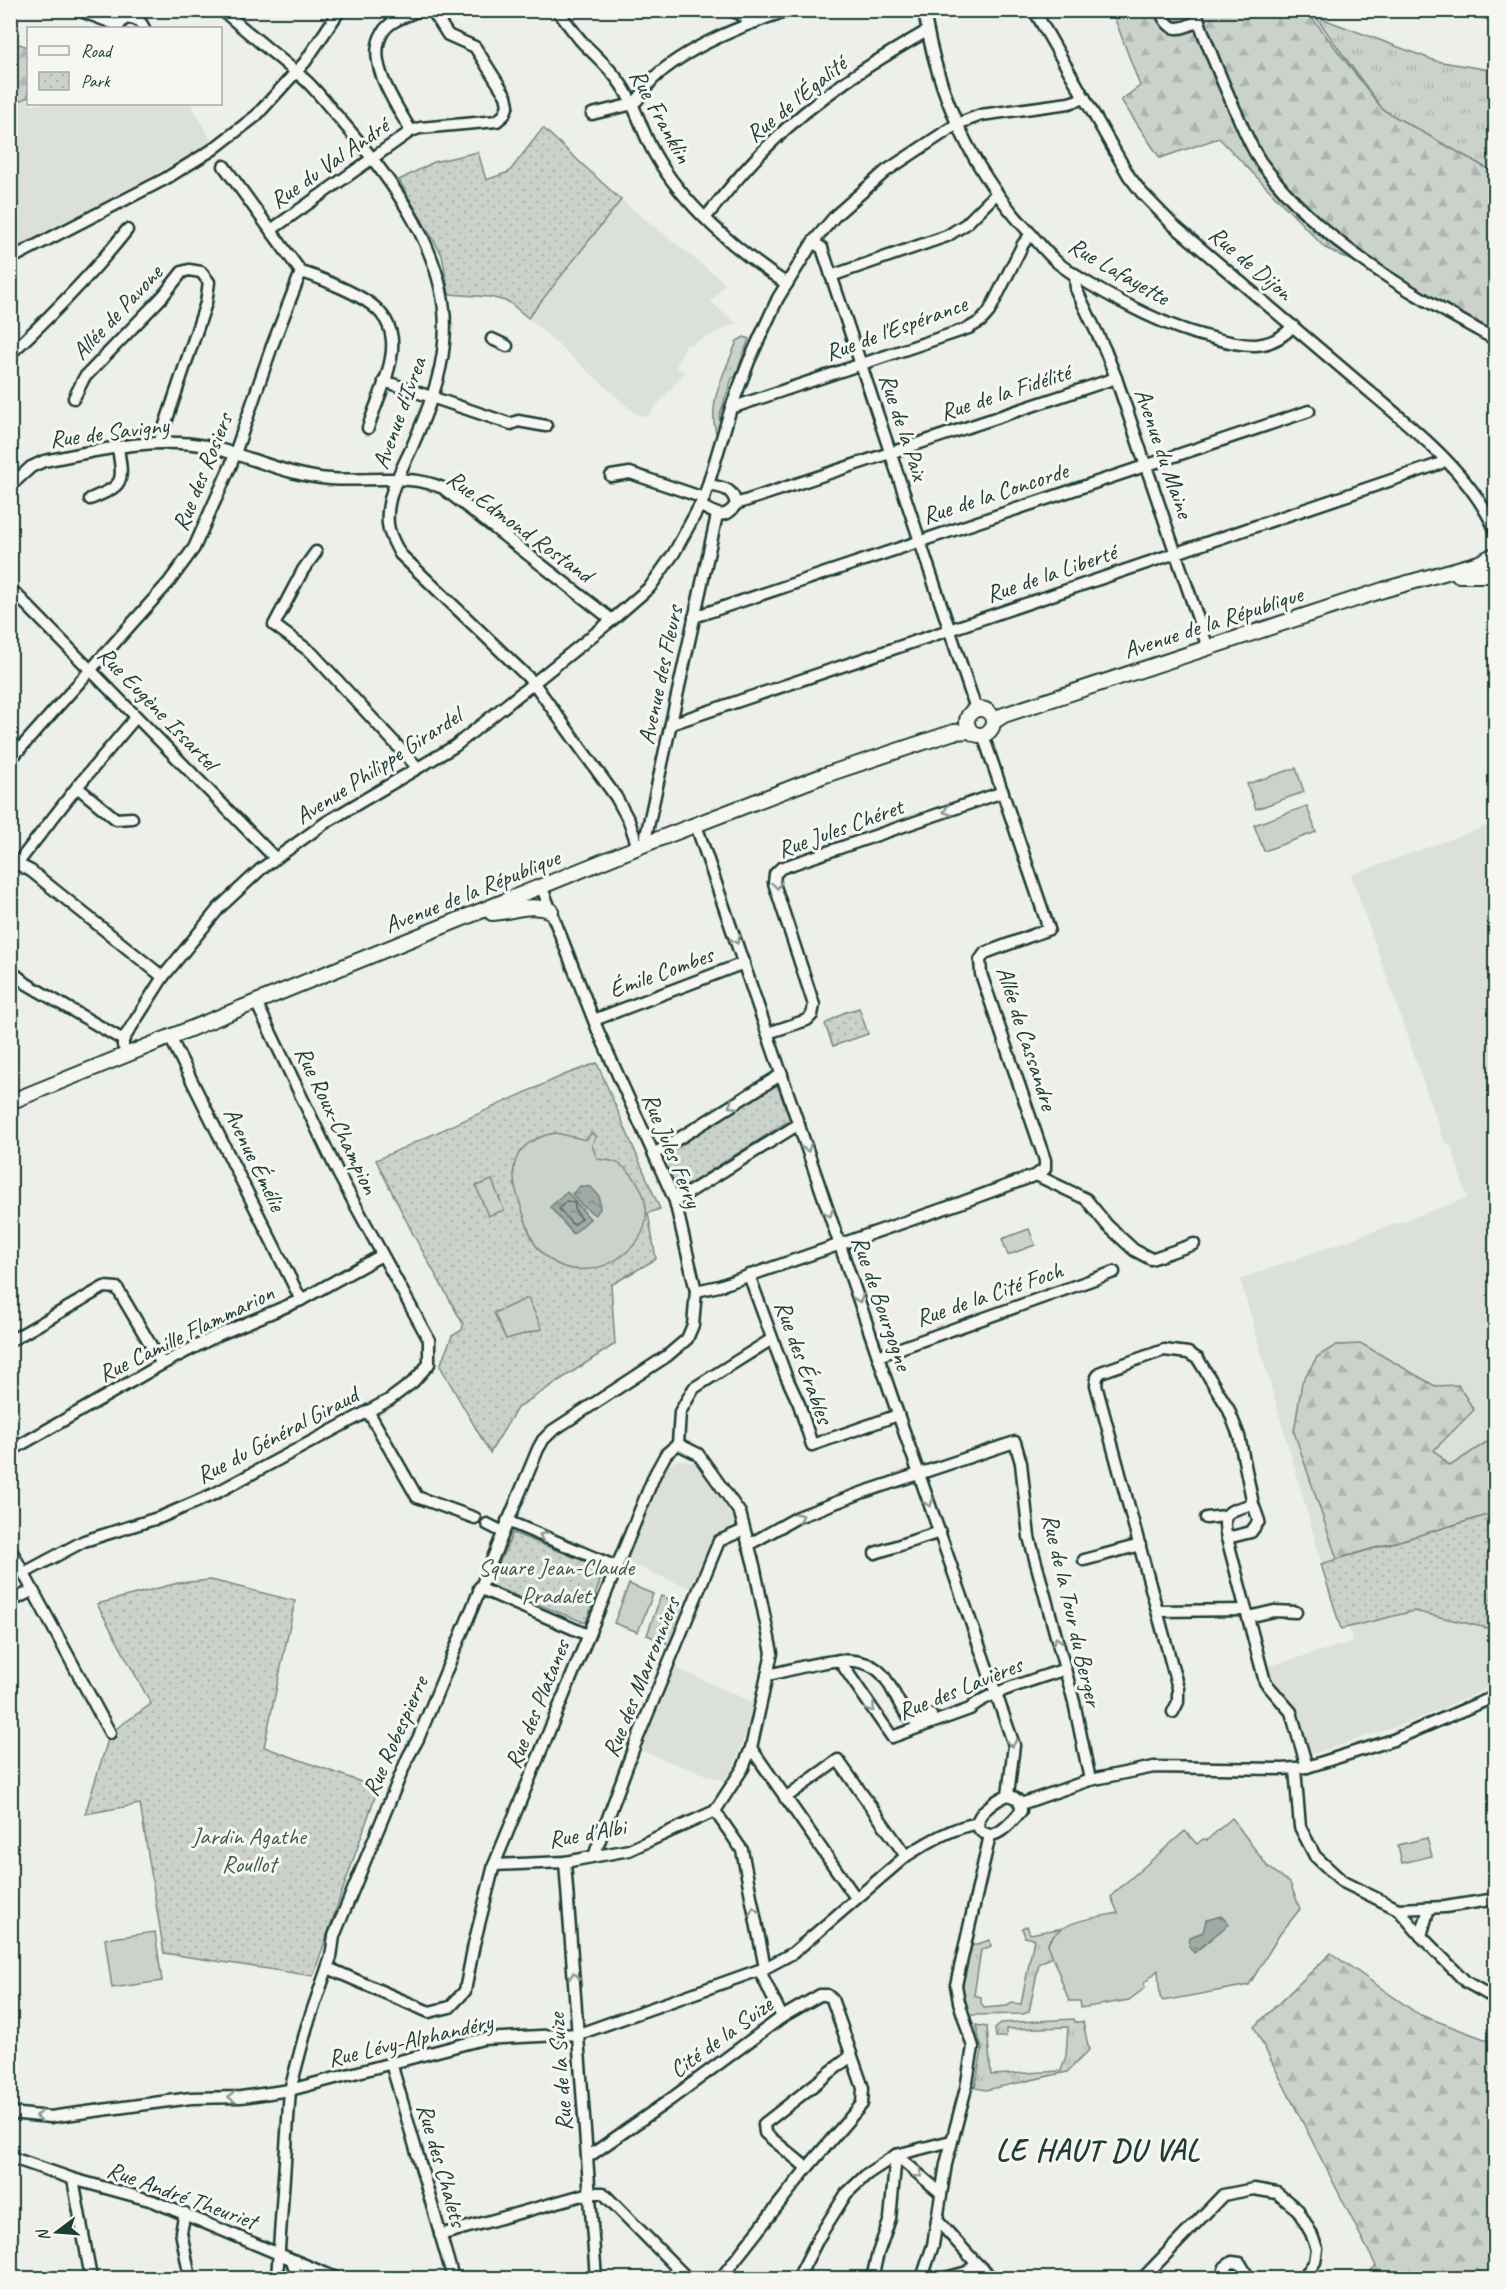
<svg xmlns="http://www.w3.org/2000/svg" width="1506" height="2289" viewBox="0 0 1506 2289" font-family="Caveat,sans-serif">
<defs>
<pattern id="grass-tufts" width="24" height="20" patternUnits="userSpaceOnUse" patternTransform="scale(1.5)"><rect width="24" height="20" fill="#cbd2cc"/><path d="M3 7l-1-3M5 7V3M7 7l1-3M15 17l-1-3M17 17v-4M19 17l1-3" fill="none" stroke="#aeb5b0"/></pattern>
<pattern id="forest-firs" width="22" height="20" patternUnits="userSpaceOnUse" patternTransform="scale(1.5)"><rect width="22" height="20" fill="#cbd2cc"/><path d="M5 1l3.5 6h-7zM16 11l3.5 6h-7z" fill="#aeb5b0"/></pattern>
<pattern id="park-dots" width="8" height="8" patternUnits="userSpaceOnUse" patternTransform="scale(1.5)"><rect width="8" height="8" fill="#cbd2cc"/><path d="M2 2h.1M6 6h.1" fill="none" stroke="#aeb5b0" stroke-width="1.8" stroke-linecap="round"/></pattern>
<pattern id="water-ripples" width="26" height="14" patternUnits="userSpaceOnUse" patternTransform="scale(1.5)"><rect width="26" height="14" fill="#9faaa4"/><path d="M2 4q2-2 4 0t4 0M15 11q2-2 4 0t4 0" fill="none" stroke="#818c86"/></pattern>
</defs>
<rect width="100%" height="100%" fill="#edefea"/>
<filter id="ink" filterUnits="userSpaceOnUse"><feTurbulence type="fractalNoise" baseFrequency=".0167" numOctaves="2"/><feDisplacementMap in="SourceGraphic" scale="12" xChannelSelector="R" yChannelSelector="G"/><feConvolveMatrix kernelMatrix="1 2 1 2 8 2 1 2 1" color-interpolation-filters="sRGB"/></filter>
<g filter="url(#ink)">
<!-- built -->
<g fill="#dce0db">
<polygon points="28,97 28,104 130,104 132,108 140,104 191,104 213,143 11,252 10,105"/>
<polygon points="621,200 725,283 711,302 736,323 690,345 686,344 676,367 685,372 647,417 636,414 528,318"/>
<polygon points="1495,823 1495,1685 1416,1720 1310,1755 1294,1704 1272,1685 1265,1667 1353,1642 1348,1627 1341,1629 1240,1279 1467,1198 1451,1146 1444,1141 1351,875"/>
<polygon points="677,1460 693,1462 700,1466 735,1522 733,1528 721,1531 713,1539 692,1589 626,1562 661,1473 667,1466"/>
<polygon points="672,1666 756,1704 728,1783 641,1751"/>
</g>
<!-- grass -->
<g fill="url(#grass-tufts)" stroke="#758880" stroke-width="1.5">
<polygon points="1315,16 1436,61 1495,71 1495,173 1383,110"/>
<path d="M 744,337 L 749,339 L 735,377 L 732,378 L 719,417 L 721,423 L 718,433 L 716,433 C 707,401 726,370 737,341 Z"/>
<path d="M 1027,1926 L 1030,1934 L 1064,1928 L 1050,1939 L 1048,1944 L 1053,1957 L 1039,1963 L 1029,2012 L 1023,2014 L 968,2015 C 959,1988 962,1974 968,1947 L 990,1940 L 991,1946 L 981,1950 L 974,1995 L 981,1997 L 981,2003 L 984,2008 L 1007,2006 L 1012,2003 L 1021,2004 L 1034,1939 L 1025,1937 L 1022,1928 Z"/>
<polygon points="1074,2019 1075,2022 1083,2022 1089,2050 1067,2072 986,2090 975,2088 982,2050 976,2025 987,2027 991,2075 1061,2071 1066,2056 1068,2027 1006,2029 1006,2037 996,2037 995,2029 1001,2023"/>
</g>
<!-- forest -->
<g fill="url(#forest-firs)" stroke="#758880" stroke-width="1.5">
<polygon points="1112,11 1307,11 1383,110 1495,173 1495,331 1325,248 1219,138 1160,158 1121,100 1140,86"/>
<polygon points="10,41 28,47 28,97 11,105 11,72 14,70 11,62"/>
<polygon points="1362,1344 1435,1386 1458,1385 1474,1410 1434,1450 1450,1466 1485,1443 1495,1441 1495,1513 1337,1559 1294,1432 1302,1382 1317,1357 1336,1345"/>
<polygon points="1331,1953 1418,2014 1495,2043 1495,2278 1362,2278 1376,2266 1254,2027"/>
</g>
<!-- park -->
<g fill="url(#park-dots)" stroke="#758880" stroke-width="1.5">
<polygon points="543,128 621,200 528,318 509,302 490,297 449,294 442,255 399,180 434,162 478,152 486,180 509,172"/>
<polygon points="859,1008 868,1034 833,1046 825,1024 843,1013"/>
<polygon points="597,1063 660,1209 648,1213 656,1259 611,1285 615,1344 517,1408 490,1453 440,1366 452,1336 462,1330 463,1324 413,1234 376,1160 564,1075"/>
<polygon points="776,1082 790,1120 677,1192 662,1158"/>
<polygon points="1495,1513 1495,1635 1487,1628 1414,1611 1341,1629 1321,1564"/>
<polygon points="513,1533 604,1569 586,1623 489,1585"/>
<polygon points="211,1580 295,1601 264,1747 378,1788 313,1976 164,1953 140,1804 85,1814 110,1733 151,1704 97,1604 178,1583"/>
</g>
<!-- pitch -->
<g fill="#cbd2cc" stroke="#758880" stroke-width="1.5">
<polygon points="1296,768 1304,792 1256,809 1247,784"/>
<polygon points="1307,806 1316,832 1264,851 1254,825"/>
<path d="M 556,1133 L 586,1140 L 591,1133 L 596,1136 L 592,1145 L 597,1159 C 604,1160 613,1160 619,1164 C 647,1182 657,1222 632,1247 C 605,1274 563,1280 537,1247 C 529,1237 526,1221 522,1209 C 516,1193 509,1171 518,1155 C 525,1142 542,1135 556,1133 Z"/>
<polygon points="492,1180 504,1210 488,1216 476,1186"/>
<polygon points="1029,1229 1035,1245 1008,1255 1002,1239"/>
<polygon points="528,1298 542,1329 506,1339 494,1313"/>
<polygon points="629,1584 653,1594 638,1632 614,1623"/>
<polygon points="661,1596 686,1606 671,1645 647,1635"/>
<path d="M 1232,1818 L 1267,1866 L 1290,1883 L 1300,1909 L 1280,1934 L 1249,1985 L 1163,2001 L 1160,1997 L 1158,1970 L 1144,1983 L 1145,1988 L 1129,2000 L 1081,2008 L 1080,2001 L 1069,2001 L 1048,1944 C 1059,1920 1095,1918 1118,1913 L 1111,1897 L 1114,1893 L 1185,1831 L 1197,1844 L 1203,1839 L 1207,1840 Z"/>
<polygon points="1427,1838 1432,1856 1402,1863 1398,1845"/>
<polygon points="155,1932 162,1981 112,1988 105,1939"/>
</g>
<!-- water -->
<g fill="url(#water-ripples)" stroke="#6c7e77" stroke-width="1.5">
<polygon points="580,1186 591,1187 599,1196 600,1209 595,1215 580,1204 572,1194"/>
<polygon points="567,1192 590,1219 573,1234 550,1207"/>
<polygon points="1221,1916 1229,1924 1194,1953 1189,1946 1190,1937 1203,1932 1206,1920"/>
</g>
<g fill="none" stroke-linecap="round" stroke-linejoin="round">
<!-- shore -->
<polygon stroke="#526961" stroke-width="1.5" points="566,1201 575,1203 575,1210 581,1218 575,1224 572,1224 559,1209"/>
<!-- minor casing -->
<g stroke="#1f3d34" stroke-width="15">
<g id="minor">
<polyline points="78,10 118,25"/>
<path d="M 222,10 C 248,33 276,55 303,78 C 316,89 327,105 339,118 C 391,178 453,259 444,343 C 441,380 426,414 412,447 C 401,471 385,497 388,524 C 389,535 395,544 400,554 L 533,682 L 616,797 L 629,821 L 638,847"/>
<path d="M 557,10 C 566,21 574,33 583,43 C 596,56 610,68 620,83 C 636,105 641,130 654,153 C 683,205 738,252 787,284"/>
<polyline points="731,10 756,22"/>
<path d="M 924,10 C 937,94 972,172 1030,233 C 1039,243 1048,255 1058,263 C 1077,278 1099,290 1120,301 C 1148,316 1178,330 1209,337 C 1241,345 1268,354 1293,326"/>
<path d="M 1034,10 L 1129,176 L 1142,193 L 1172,224 C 1231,274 1291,325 1350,375 C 1401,419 1470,469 1496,532"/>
<path d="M 1160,10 C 1169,33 1179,31 1198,21"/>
<path d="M 1195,10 C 1207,45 1221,79 1236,112 C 1244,130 1252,150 1263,165 C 1322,245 1410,292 1496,340"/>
<path d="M 117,28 L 123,20 C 132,16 140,19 144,28"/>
<path d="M 592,114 L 633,104 C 642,97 646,86 653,79 C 684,48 749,22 791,10"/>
<path d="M 411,131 C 397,106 364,61 383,32 C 390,20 407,16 419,10"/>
<path d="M 706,217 C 726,192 747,166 770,144 C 816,98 871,63 927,31"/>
<polyline points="271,230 411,131 420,128 497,121 504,115 508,105 506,96 475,47 448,35 432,10"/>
<polyline points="813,242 822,248 976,709"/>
<polyline points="10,259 165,179 212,150 256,116 305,62 340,10"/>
<path d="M 301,272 C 313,275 324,280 335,285 C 368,299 399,315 391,358 C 387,382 375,405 368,428"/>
<polyline points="1075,274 1076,289 1105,350 1116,378 1208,648"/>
<polyline points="831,276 947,236 966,224 997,193"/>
<polyline points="492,339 507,346"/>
<path d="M 10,354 C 52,315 92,274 127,230"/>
<polyline points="384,381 511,424 518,421 546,426"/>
<polyline points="74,398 84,378 163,296 182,272 189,270 201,272 209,282 206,303 159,443"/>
<polyline points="731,408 969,328 981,321 989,312 1023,244 1031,234"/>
<polyline points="611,476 630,473 704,498"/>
<path d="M 10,486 L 31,467 L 44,461 C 95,451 154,436 206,446 C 248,455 287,476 330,479 C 365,482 410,473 443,488 L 612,620"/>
<path d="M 90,499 C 123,485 124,485 118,448"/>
<polyline points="736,504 1116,378"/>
<path d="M 701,506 C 715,514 726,521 736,504 C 732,488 724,488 709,485"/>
<polyline points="316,552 303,570 274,625 312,653 417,767"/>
<polyline points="10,588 275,858"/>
<polyline points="694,617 1309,411"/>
<polyline points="671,724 1439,464 1445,460"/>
<polyline points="10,760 169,582 194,548 231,465 272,346 301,272 224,166"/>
<polyline points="77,787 116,819 132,818"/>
<polyline points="696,825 893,1400 1014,1745 1008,1795"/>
<polyline points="648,843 646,836 717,515"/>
<polyline points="17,864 77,787 136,717"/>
<polyline points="10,867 17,864 31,871 163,977"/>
<polyline points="10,970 27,984 123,1040 123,1046"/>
<polyline points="594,1020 744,963"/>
<polyline points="768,1033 807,1020 812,1015 814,1005 774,883 775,874 781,868 1003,792"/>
<polyline points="170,1037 301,1300"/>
<polyline points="123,1040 163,977 219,908 261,869 325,823 455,746 612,620 650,587 674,553 704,498 731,408 749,361 778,298 813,242 836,215 886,171 957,124 981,115 1069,103 1085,98"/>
<polyline points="654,1154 782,1074"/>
<polyline points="1036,1175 1086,1199 1107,1225 1134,1250 1151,1259 1194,1244"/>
<polyline points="675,1201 799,1124"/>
<polyline points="749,1275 786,1376 799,1404 812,1445 898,1415"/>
<polyline points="696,1291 719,1286 960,1203 1036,1175 1045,1169 1045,1160 981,974 980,960 985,953 1049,929 983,735"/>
<polyline points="10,1341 104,1287 117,1288 162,1364"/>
<polyline points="878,1356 1114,1272"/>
<polyline points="368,1411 417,1497 475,1518"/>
<polyline points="678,1444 698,1454 740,1513 754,1565 772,1653 751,1748 743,1768 715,1811"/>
<polyline points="10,1451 162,1364 218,1335 301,1300 382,1255"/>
<polyline points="1206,1518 1225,1516"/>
<polyline points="507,1521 617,1567"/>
<polyline points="487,1524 503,1532"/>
<polyline points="1227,1538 1265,1682 1291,1712 1307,1767"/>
<polyline points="748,1545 798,1517 861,1493 1015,1442 1021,1463 1029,1537 1074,1702 1090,1780"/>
<polyline points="10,1548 110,1733"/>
<polyline points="875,1553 940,1532"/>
<polyline points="1084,1560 1140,1545"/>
<polyline points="24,1573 84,1541 161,1517 214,1494 389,1400 413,1382 429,1364 429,1340 339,1175 256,1002"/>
<polyline points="479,1588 588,1635"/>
<polyline points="10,1602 33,1590"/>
<polyline points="1157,1611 1246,1610"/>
<polyline points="1248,1617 1274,1611 1296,1612"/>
<path d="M 839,1660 L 892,1737 L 970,1709 C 982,1694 1044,1677 1065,1669"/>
<path d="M 767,1675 C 800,1669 857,1646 882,1674 C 894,1688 899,1710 913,1720 L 931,1715"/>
<path d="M 1173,1712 L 1178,1702 L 1178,1688 L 1096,1385 L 1097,1377 L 1101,1372 L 1164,1350 L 1188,1353 L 1198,1359 L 1228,1408 L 1239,1436 L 1253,1504 L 1259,1521 L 1251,1532 L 1227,1538 C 1220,1510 1230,1511 1253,1504"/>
<polyline points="751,1748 856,1898"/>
<polyline points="1295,1769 1300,1827 1315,1856 1343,1882 1398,1909 1445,1907 1496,1899"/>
<path d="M 1008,1795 C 1017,1798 1021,1801 1021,1811 C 1014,1819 1002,1834 991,1835 C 988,1835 984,1833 982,1832 C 966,1819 997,1799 1008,1795 Z"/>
<polyline points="785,1798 838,1760 906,1856"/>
<polyline points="1021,1804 1090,1780 1154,1767 1283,1769 1307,1767 1393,1740 1496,1696"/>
<polyline points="715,1811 742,1850 765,1968"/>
<polyline points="594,1856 634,1747 719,1541 744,1530"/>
<polyline points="565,1862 596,2278"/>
<polyline points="494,1865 565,1862 629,1850 715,1811"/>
<polyline points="1429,1908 1421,1936 1466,1982 1496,1999"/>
<polyline points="1398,1909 1421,1936"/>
<polyline points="328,1968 429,2012 450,2007 465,1991 474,1944 494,1865 655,1474 666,1454 678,1444 680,1412 694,1388 772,1339"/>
<polyline points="760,1971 782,2017"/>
<polyline points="391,2063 453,2278"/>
<path d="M 10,2113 L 50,2117 L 191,2098 L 241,2097 L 290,2090 L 483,2039 L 579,2034 L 765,1968 L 793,1953 L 906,1856 C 928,1842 953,1827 979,1823"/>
<polyline points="896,2155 941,2193"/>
<polyline points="10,2157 73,2179 153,2201 336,2278"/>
<polyline points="588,2157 671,2099 782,2017 820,1995 827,1995 832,1999 863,2088 862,2104 807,2168 721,2278"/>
<polyline points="807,2168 765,2133 764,2124 851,2056"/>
<polyline points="73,2179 91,2278"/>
<polyline points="185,2213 181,2232 190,2278"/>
<polyline points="937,2220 976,2263"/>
<polyline points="440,2235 590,2193 603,2193 687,2278"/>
<polyline points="292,2260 297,2278"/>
<polyline points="277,2278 290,2090 307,2026 331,1957 334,1936 408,1757 418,1739 538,1449 543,1440 552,1431 667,1356 687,1339 693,1325 696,1291 675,1201 598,1031 542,888"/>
<polyline points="798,2278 819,2237 846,2194 867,2174 896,2155 951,2141"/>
<polyline points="872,2278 878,2253 890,2219 896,2155"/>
<polyline points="922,2278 933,2245 946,2164 966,2088 973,2047 959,2002 956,1985 990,1835"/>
<polyline points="945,2278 967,2272 976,2263 992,2278"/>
<polyline points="1143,2278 1223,2195 1254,2189 1277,2193 1298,2210 1311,2233 1317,2249 1315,2262 1303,2278"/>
<polyline points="1226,2278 1223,2273 1225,2267 1232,2262 1240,2263 1249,2278"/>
</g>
</g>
<!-- major casing -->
<g stroke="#1f3d34" stroke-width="18">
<g id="major">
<polyline points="1459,575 1496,575"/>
<circle cx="980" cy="722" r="13"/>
<polyline points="993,722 1004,715 1383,590 1479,563 1496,554"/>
<path d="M 492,913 C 512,912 531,902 551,911"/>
<polyline points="10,1102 648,843 825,775 954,732 969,731"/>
</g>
</g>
<!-- minor -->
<use href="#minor" stroke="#f6f6f2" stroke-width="10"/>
<!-- major -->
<use href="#major" stroke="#f6f6f2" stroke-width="14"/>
<!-- rail casing -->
<g stroke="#1f3d34" stroke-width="5">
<polyline id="rail" points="1453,10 1496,19"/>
</g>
<!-- rail -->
<use href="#rail" stroke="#f6f6f2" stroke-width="3" stroke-dasharray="9" stroke-linecap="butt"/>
</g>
<!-- one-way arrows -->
<defs><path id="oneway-chevron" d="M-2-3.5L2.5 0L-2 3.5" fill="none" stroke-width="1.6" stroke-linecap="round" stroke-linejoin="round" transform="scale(1.5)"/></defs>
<g stroke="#8a9a93">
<use href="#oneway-chevron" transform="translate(947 811) rotate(161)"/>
<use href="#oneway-chevron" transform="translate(777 885) rotate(82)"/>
<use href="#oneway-chevron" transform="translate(736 940) rotate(71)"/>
<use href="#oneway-chevron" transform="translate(732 1105) rotate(148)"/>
<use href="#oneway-chevron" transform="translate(807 1148) rotate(71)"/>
<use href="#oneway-chevron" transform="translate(829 1213) rotate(71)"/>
<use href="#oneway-chevron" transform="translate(859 1299) rotate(71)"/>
<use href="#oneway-chevron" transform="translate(929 1503) rotate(70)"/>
<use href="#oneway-chevron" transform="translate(800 1517) rotate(-25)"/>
<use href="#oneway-chevron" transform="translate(543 1536) rotate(-157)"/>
<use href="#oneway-chevron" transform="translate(1057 1641) rotate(-105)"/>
<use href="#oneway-chevron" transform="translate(871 1708) rotate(55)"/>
<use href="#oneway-chevron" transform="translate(1012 1743) rotate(81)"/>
<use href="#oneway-chevron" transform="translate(754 1911) rotate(-101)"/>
<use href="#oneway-chevron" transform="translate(574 1976) rotate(-95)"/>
<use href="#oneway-chevron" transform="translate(232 2097) rotate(178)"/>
<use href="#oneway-chevron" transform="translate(39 2116) rotate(-174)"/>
<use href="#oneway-chevron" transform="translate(919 2174) rotate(40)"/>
</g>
</g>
<g text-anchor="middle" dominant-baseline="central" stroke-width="6" stroke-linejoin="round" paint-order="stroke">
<!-- street labels -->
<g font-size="24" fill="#1f3d34" stroke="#f6f6f2">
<text transform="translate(796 99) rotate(-39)">Rue de l'Égalité</text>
<text transform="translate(661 116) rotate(61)">Rue Franklin</text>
<text transform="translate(329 163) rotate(-35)">Rue du Val André</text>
<text transform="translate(1251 263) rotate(40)">Rue de Dijon</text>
<text transform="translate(1119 271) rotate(30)">Rue Lafayette</text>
<text transform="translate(117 312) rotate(-47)">Allée de Pavone</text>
<text transform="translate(896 328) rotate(-20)">Rue de l'Espérance</text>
<text transform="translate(1005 392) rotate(-18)">Rue de la Fidélité</text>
<text transform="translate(399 413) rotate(-70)">Avenue d'Ivrea</text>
<text transform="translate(904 427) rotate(72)">Rue de la Paix</text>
<text transform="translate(109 432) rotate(-7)">Rue de Savigny</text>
<text transform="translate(1164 453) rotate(71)">Avenue du Maine</text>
<text transform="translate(202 472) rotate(-68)">Rue des Rosiers</text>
<text transform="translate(995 493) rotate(-18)">Rue de la Concorde</text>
<text transform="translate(520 526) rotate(36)">Rue Edmond Rostand</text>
<text transform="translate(1051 573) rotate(-19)">Rue de la Liberté</text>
<text transform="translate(1213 622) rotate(-18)">Avenue de la République</text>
<text transform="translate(660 675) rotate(-78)">Avenue des Fleurs</text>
<text transform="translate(158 708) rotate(46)">Rue Eugène Issartel</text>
<text transform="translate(378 766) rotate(-33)">Avenue Philippe Girardel</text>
<text transform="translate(840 828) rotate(-20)">Rue Jules Chéret</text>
<text transform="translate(472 891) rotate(-22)">Avenue de la République</text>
<text transform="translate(661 972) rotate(-20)">Émile Combes</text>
<text transform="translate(1027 1038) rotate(72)">Allée de Cassandre</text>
<text transform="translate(337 1120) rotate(64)">Rue Roux-Champion</text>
<text transform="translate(672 1150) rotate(68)">Rue Jules Ferry</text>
<text transform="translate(255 1159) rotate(64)">Avenue Émélie</text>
<text transform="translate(989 1294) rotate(-19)">Rue de la Cité Foch</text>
<text transform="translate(882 1303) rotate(71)">Rue de Bourgogne</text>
<text transform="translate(186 1333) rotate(-26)">Rue Camille Flammarion</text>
<text transform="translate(804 1362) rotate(70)">Rue des Érables</text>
<text transform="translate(277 1435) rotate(-28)">Rue du Général Giraud</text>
<text transform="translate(1072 1610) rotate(77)">Rue de la Tour du Berger</text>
<text transform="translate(641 1677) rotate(-68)">Rue des Marronniers</text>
<text transform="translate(960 1688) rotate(-22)">Rue des Lavières</text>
<text transform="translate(537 1704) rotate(-68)">Rue des Platanes</text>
<text transform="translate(395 1736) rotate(-66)">Rue Robespierre</text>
<text transform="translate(587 1833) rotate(-10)">Rue d'Albi</text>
<text transform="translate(721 2037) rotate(-36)">Cité de la Suize</text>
<text transform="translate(410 2040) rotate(-13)">Rue Lévy-Alphandéry</text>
<text transform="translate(560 2072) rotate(-94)">Rue de la Suize</text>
<text transform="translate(442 2165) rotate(74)">Rue des Chalets</text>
<text transform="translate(182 2195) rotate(20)">Rue André Theuriet</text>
</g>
<!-- park labels -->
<g font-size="24" fill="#415b52" stroke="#f6f6f2">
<text x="556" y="1567">Square Jean-Claude<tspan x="556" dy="28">Pradalet</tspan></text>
<text x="249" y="1836">Jardin Agathe<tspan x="249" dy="28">Roullot</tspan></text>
</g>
<!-- district labels -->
<g font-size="30" font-weight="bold" letter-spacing="1.5" fill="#1f3d34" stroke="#f6f6f2">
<text x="1098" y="2150">LE HAUT DU VAL</text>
</g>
</g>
<!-- margin -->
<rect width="1506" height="2289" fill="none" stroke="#f6f6f2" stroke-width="36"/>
<rect x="18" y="18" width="1470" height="2253" fill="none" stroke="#1f3d34" stroke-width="2" filter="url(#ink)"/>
<!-- legend -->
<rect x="27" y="27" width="195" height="78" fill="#f6f6f2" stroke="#a0aca6" stroke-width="1.5"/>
<rect x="39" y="46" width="30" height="9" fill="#f6f6f2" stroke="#a0aca6" stroke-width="1.5"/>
<text x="81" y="57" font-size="18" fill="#1f3d34">Road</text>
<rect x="39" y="72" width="30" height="18" fill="url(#park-dots)" stroke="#a0aca6" stroke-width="1.5"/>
<text x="81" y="87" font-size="18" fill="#1f3d34">Park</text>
<!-- north arrow -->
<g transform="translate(57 2232) rotate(254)" stroke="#f6f6f2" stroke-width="4.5" paint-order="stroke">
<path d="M0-4.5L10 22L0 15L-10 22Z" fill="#1f3d34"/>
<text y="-9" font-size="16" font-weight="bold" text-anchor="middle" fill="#1f3d34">N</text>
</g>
</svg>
